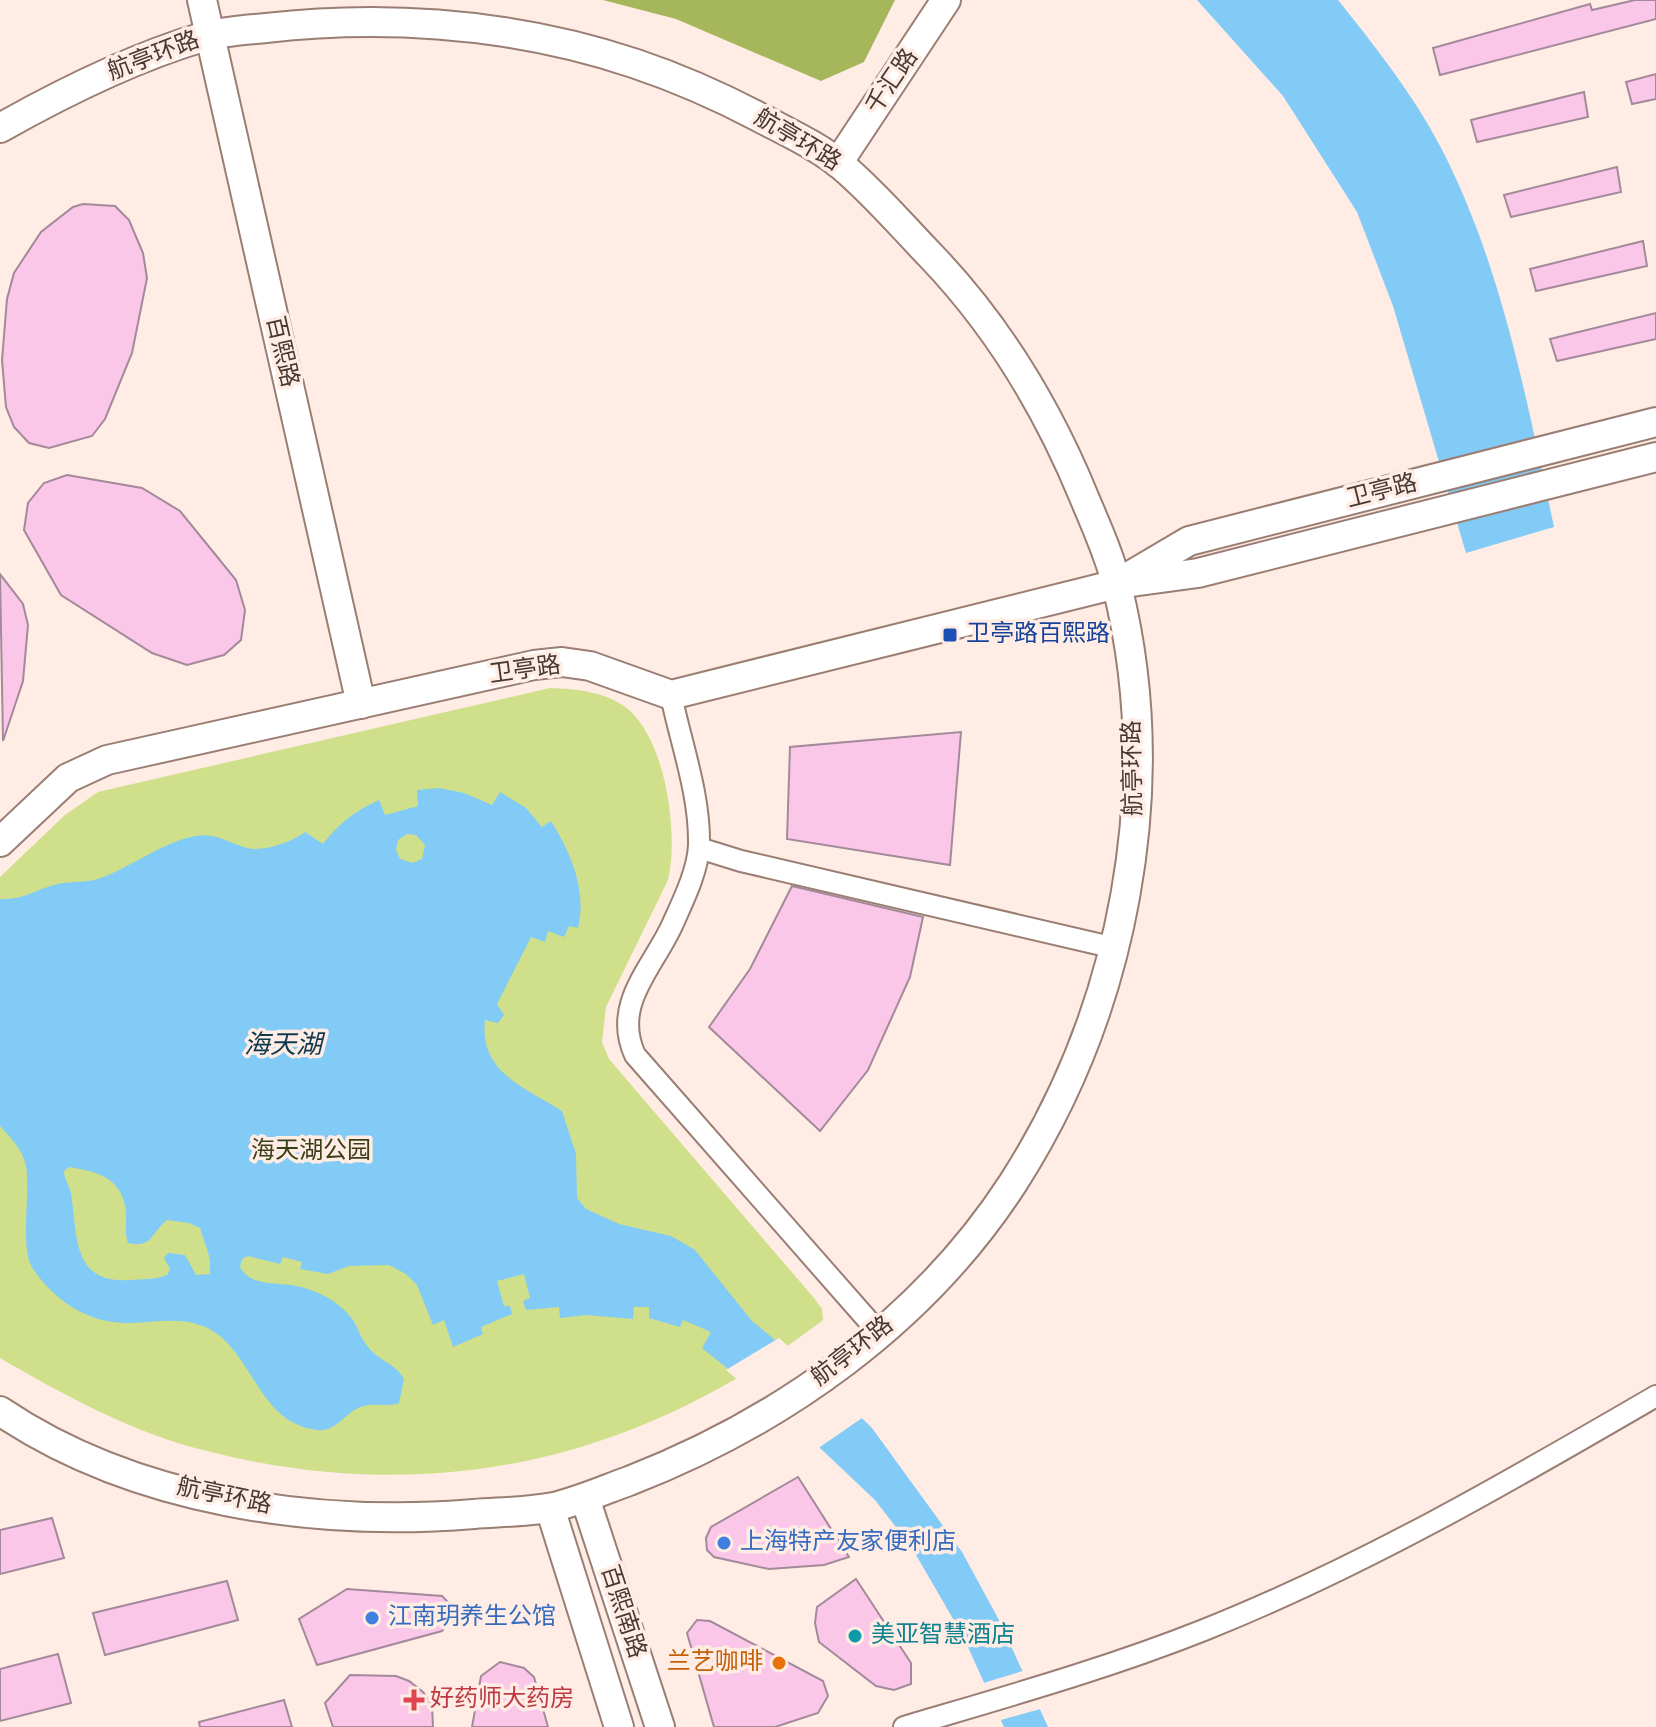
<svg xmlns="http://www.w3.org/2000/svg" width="1656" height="1727" viewBox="0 0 1656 1727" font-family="Overpass,'Noto Sans SC',sans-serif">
<rect width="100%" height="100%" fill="#ffece4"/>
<!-- green -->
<path fill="#cfdf8a" d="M 550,688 C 574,689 600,691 621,704 C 666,732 679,834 668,880 L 606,1007 L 602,1042 L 609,1059 L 814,1298 L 822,1309 L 823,1320 C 638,1462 430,1509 203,1450 C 131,1432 64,1395 0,1358 L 0,877 L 65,815 L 98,792 Z"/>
<!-- forest -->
<polygon fill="#a6b65a" points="603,0 895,0 864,62 821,81 676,19"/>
<!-- water -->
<g fill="#82cbf6" fill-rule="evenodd">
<path d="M 1197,0 L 1338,0 C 1374,45 1412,93 1439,144 C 1501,262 1526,397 1554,527 L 1466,553 L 1393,306 L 1357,212 L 1283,96 Z"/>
<path d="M 439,788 L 464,793 L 492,805 L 500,792 L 526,808 L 542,827 L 551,821 C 571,853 587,890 578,928 L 569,926 L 564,937 L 548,931 L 545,942 L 531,937 L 497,1004 L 504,1015 L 498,1023 L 485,1020 C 479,1073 525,1087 562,1111 L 576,1154 L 577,1198 L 586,1209 L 619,1224 L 671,1236 L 695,1250 L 752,1321 L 813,1371 L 872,1428 L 962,1552 L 999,1620 L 1048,1727 L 1004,1727 L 963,1636 L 912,1548 L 875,1500 L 784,1414 L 702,1348 L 711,1332 L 683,1320 L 680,1327 L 649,1318 L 649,1307 L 634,1307 L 633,1319 L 586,1315 L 560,1318 L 559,1307 L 526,1310 L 523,1301 L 530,1298 L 524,1274 L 497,1281 L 504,1306 L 510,1306 L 512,1314 L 481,1327 L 483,1334 L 453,1347 L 444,1320 L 433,1325 L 417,1285 L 406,1274 L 389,1265 L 349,1266 L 328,1274 L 300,1269 L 302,1262 L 283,1257 L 280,1264 L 248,1256 L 242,1259 L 240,1267 C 253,1289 279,1281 301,1287 C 321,1292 341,1303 353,1320 C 358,1328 361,1339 368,1347 C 379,1361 395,1363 404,1379 L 399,1403 C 386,1408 371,1401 358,1408 C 343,1416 335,1432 317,1430 C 255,1422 253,1346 203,1326 C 178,1317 155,1322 130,1323 C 89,1324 56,1302 33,1269 C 19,1249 31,1192 26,1166 C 23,1150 11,1138 0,1126 L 0,899 C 25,900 36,889 58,884 C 72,881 87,883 101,878 C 133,866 161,843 195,836 C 217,832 228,843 247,848 C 264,852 292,842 305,832 L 323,844 C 339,823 355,811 379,800 L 385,815 L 418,806 L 417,790 ZM 407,834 L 416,835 L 425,845 L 422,859 L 413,863 L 400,859 L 396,850 L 398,840 ZM 69,1167 C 99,1172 122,1178 126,1211 C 127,1222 124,1232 128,1243 C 153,1248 150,1234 167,1220 L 189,1223 L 200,1228 L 210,1259 L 210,1274 L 196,1275 L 185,1255 L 168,1253 L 164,1258 L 170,1269 L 167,1275 C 155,1280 142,1279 129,1280 C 71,1284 78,1234 71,1194 C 70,1185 64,1180 64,1171 Z"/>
</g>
<!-- pier -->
<g fill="#ffece4">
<polygon points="779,1338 865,1416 817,1449 726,1370"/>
<polygon points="1026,1670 1044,1708 997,1721 980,1684"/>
</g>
<!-- building -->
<g fill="#fac7e8" stroke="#a3899a" stroke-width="2">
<polygon points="1635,0 1656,0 1656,19 1440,75 1433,48 1590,4 1592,10"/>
<polygon points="1656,74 1656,99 1632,104 1626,82"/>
<polygon points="1584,92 1588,117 1477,142 1471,120"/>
<polygon points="1617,167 1621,192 1511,217 1504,195"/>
<polygon points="83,204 115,206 129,220 143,253 147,278 132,353 105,419 92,436 49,448 29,443 14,427 6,407 2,360 7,299 14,273 41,232 73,207"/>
<polygon points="1643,241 1647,266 1536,291 1530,269"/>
<polygon points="1656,313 1656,339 1557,361 1550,339"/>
<polygon points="67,475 142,488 180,511 236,580 245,610 241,640 224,655 187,665 152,653 61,595 24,530 28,503 44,483"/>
<polygon points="0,574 23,604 28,625 23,681 3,741"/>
<polygon points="961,732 950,865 787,839 790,747"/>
<polygon points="792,886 923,917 910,977 868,1070 820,1131 709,1027 750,969"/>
<polygon points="798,1477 849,1557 824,1565 769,1569 714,1557 707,1550 706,1538 711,1527"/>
<polygon points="52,1518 64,1558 0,1574 0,1530"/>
<polygon points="856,1579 911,1663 911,1684 894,1690 876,1686 819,1642 815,1623 817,1607"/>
<polygon points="227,1581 238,1620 105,1655 93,1613"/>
<polygon points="347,1589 442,1596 451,1605 449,1622 442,1631 317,1665 299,1619"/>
<polygon points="697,1620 710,1621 823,1681 828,1696 818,1713 775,1727 714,1727 687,1633"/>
<polygon points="58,1654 71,1703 0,1721 0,1669"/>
<polygon points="500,1662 524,1668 534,1677 548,1727 472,1727 481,1676"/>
<polygon points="350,1675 396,1676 409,1681 423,1692 432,1705 433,1727 333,1727 325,1703"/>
<polygon points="284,1700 292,1727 200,1727 199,1722"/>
</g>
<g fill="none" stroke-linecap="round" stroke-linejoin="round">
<!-- street casing -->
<g stroke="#9a7e73" stroke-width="24">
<g id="street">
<path d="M 671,695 C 681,744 700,794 699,845 C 698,870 684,899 674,921 C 655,966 611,1003 635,1055 L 880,1334"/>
<polyline points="699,848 741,861 1115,948"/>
<path d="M 904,1727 C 1005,1697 1106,1669 1204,1630 C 1362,1567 1510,1481 1656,1396"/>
</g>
</g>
<!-- secondary casing -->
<g stroke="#9a7e73" stroke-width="32">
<g id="secondary">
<polyline points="202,0 361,704"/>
<path d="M 0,128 C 64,92 132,58 203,37 C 223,31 245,30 266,28 C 345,19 425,20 504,32 C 596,46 677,74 759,117 C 787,132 818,146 842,166 C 874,193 902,226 931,256 C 999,327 1047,407 1084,497 C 1096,526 1110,556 1117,586 C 1167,787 1124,1010 1013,1183 C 923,1322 781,1422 629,1481 C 604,1490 579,1501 554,1507 C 528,1512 500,1512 474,1514 C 315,1527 135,1502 0,1411"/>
<polyline points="838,163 946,0"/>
<polyline points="1128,577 1189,541 1656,422"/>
<polyline points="0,842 68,778 107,760 534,665 562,662 590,666 671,695 1117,584 1198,573 1656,457"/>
<polyline points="585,1498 660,1727"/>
<polyline points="550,1508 619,1727"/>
</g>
</g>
<!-- street -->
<use href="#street" stroke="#fff" stroke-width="20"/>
<!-- secondary -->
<use href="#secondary" stroke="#fff" stroke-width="28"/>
</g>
<!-- markers -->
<rect fill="#1a4fb4" stroke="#ffece4" stroke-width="3" x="942" y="627" width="16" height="16" rx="4"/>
<g fill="#3f7fe0" stroke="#ffece4" stroke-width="3">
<circle cx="724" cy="1543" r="8"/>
<circle cx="372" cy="1618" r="8"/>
</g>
<circle fill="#0f9aa8" stroke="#ffece4" stroke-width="3" cx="855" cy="1636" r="8"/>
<circle fill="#e8710a" stroke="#ffece4" stroke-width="3" cx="779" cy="1663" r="8"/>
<path fill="#e0444e" stroke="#ffece4" stroke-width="3" d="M410 1688h8v8h8v8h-8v8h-8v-8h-8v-8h8z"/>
<g text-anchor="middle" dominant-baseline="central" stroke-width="7" stroke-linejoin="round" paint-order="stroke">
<!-- street labels -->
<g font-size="24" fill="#463934" stroke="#ffece4">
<text transform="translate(154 57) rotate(-21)">航亭环路</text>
<text transform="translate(893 82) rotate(-56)">千汇路</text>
<text transform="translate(797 141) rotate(31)">航亭环路</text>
<text transform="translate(281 352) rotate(77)">百熙路</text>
<text transform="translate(1382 492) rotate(-14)">卫亭路</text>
<text transform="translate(525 671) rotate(-8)">卫亭路</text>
<text transform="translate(1134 768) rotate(-91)">航亭环路</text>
<text transform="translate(853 1352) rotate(-38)">航亭环路</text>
<text transform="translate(224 1497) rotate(12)">航亭环路</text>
<text transform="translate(622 1612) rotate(72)">百熙南路</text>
</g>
<!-- transit labels -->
<g font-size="24" fill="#164399" stroke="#ffece4" text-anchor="start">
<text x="966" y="635">卫亭路百熙路</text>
</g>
<!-- park labels -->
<g font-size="24" fill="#393f18" stroke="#ffece4">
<text x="311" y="1152">海天湖公园</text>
</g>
<!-- shop labels -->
<g font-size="24" fill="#366cbe" stroke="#ffece4" text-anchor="start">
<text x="740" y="1543">上海特产友家便利店</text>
<text x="388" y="1618">江南玥养生公馆</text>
</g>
<!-- culture labels -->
<g font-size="24" fill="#0d838f" stroke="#ffece4" text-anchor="start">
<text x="871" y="1636">美亚智慧酒店</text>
</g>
<!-- food labels -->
<g font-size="24" fill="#c56008" stroke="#ffece4" text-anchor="end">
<text x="763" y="1663">兰艺咖啡</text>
</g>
<!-- health labels -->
<g font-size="24" fill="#be3a42" stroke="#ffece4" text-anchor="start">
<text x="430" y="1700">好药师大药房</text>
</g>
<!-- water labels -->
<g font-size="26" font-style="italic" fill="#0e384e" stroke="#ffece4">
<text x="283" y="1046">海天湖</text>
</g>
</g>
</svg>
